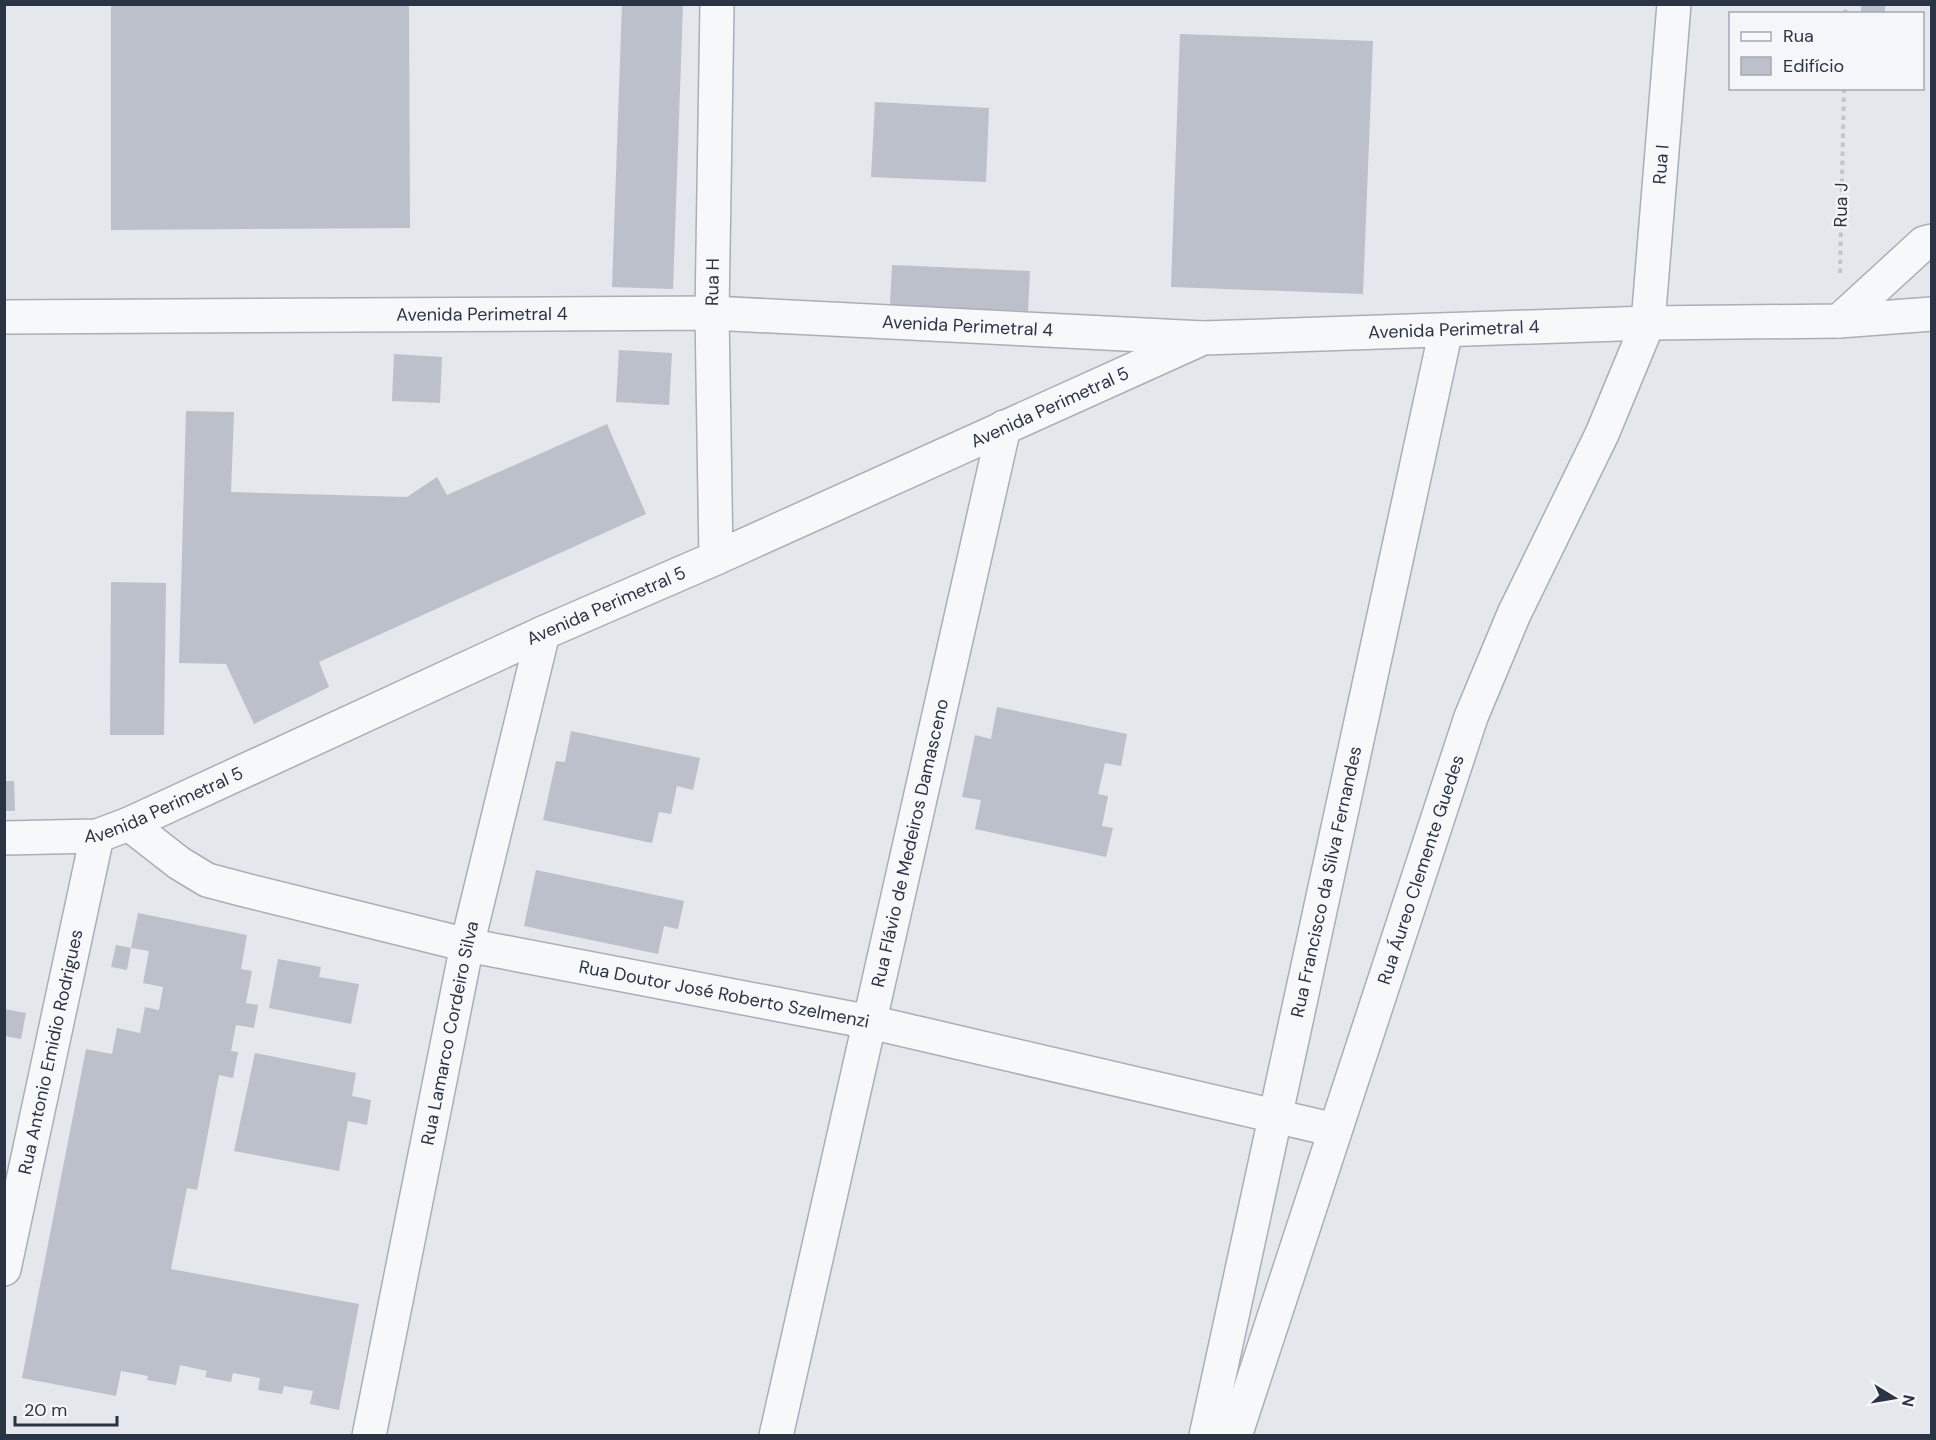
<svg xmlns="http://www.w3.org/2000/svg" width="1936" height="1440" viewBox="0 0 1936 1440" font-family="'DM Sans',sans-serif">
<rect width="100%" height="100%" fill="#e4e7ec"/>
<!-- building -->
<g fill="#bbc0ca">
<polygon points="111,4 409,4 410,228 111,230"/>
<polygon points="622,4 683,4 673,289 612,287"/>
<rect x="1861" y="4" width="24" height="10"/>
<polygon points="1180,34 1373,41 1363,294 1171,287"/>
<polygon points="875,102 989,108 986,182 871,177"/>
<polygon points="892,265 1030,271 1028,311 890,305"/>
<polygon points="619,350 672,353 669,405 616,402"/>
<polygon points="394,354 442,357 440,403 392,401"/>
<polygon points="186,411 234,412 231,492 407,497 437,477 447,495 607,424 646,514 319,662 329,687 254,724 226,664 179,663"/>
<polygon points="111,582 166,583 164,735 110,735"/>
<polygon points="997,707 1127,734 1121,766 1105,763 1098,794 1108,796 1102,826 1113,828 1106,857 975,829 981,800 962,797 975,735 991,739"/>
<polygon points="571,731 700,758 693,790 677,786 671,814 659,812 652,843 543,820 556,761 565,762"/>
<polygon points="4,781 14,781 15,811 4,811"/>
<polygon points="536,870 684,901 678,929 664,926 658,954 524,926"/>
<polygon points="138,913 247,935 241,969 252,971 246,1003 258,1005 254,1028 236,1025 231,1051 238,1052 233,1078 219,1075 197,1190 187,1188 171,1269 359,1304 339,1410 310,1404 313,1391 284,1386 282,1394 258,1390 260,1378 233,1373 231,1382 205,1377 207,1371 180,1365 176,1385 147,1380 148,1376 121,1371 116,1396 22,1378 86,1049 112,1054 117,1028 140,1033 145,1007 159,1010 163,987 143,983 149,951 131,948 127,970 111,967 116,945 131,948"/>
<polygon points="278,959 321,967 319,977 359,984 351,1024 269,1008"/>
<polygon points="4,1009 26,1013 21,1039 4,1036"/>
<polygon points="255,1053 356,1073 352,1096 371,1100 367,1125 348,1121 339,1171 234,1151"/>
</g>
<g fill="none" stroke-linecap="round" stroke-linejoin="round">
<!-- minor casing -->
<g stroke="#a9aeb7" stroke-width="36">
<g id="minor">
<path id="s1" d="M 4,317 L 712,313 L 1203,338"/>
<polyline points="1839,321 1924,243 1932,241"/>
<path id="s2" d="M 716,558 L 712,313 L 717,4"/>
<path id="s3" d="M 129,824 L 179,863 L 207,880 L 241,889 L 467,945 L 870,1022 L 1335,1130"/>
<path id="s4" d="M 4,1269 L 97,836"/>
<path id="s5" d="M 369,1436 L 467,945 L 543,633"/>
<path id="s6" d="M 776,1436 L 1004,427"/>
<path id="s7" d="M 1206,1436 L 1446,330"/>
<path id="s8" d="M 1235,1436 L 1471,717 L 1514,614 L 1602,434 L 1648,323 L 1674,4"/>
</g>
</g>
<!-- tertiary casing -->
<g stroke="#a9aeb7" stroke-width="36">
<g id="tertiary">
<path id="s9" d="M 4,838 L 97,836 L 129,824 L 543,633 L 716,558 L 1203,338 L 1648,323 L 1839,321 L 1932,314"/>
</g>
</g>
<!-- path -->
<g stroke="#c2c5cb" stroke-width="4" stroke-dasharray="4.5 4.5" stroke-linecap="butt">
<polyline points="1845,14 1846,4"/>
<polyline points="1840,273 1844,88"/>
</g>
<!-- minor -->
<use href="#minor" stroke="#f7f8fa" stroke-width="33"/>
<!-- tertiary -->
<use href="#tertiary" stroke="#f7f8fa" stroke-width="33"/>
</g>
<g text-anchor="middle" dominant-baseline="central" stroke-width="4.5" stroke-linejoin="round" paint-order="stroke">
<!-- street labels -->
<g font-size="18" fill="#2b3445" stroke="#f4f6f9">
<text stroke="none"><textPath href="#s8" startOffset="1348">Rua I</textPath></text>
<text transform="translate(1841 205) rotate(-89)">Rua J</text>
<text stroke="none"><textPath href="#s2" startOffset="276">Rua H</textPath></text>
<text stroke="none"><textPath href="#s1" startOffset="478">Avenida Perimetral 4</textPath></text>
<text stroke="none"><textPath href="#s1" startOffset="964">Avenida Perimetral 4</textPath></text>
<text stroke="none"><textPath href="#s9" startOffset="1557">Avenida Perimetral 4</textPath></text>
<text stroke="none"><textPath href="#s9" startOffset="1138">Avenida Perimetral 5</textPath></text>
<text stroke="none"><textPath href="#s9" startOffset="652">Avenida Perimetral 5</textPath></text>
<text stroke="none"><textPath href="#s9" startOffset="166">Avenida Perimetral 5</textPath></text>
<text stroke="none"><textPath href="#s6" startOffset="608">Rua Flávio de Medeiros Damasceno</textPath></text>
<text stroke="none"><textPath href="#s8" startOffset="596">Rua Áureo Clemente Guedes</textPath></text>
<text stroke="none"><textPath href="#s7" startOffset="567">Rua Francisco da Silva Fernandes</textPath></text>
<text stroke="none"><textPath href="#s3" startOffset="626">Rua Doutor José Roberto Szelmenzi</textPath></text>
<text stroke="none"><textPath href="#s5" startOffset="411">Rua Lamarco Cordeiro Silva</textPath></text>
<text stroke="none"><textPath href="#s4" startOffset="222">Rua Antonio Emidio Rodrigues</textPath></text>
</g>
</g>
<!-- border -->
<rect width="1936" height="1440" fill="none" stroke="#2b3445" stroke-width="12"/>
<!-- legend -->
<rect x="1729" y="12" width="195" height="78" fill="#f4f6f9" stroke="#a4a8b1" stroke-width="1.5"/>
<rect x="1741" y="32" width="30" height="9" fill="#f7f8fa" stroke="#a4a8b1" stroke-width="1.5"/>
<text x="1783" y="42" font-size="18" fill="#2b3445">Rua</text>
<rect x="1741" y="57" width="30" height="18" fill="#bbc0ca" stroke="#a4a8b1" stroke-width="1.5"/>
<text x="1783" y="72" font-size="18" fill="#2b3445">Edifício</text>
<!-- north arrow -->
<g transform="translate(1894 1398) rotate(101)" stroke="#f4f6f9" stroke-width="4.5" paint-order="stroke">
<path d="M0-4.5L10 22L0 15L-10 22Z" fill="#2b3445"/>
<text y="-9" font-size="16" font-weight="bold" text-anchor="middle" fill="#2b3445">N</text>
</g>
<!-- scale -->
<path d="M15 1416v9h102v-9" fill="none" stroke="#2b3445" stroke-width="3"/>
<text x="24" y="1416" font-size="18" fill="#2b3445" stroke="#f4f6f9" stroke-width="4.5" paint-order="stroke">20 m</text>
</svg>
